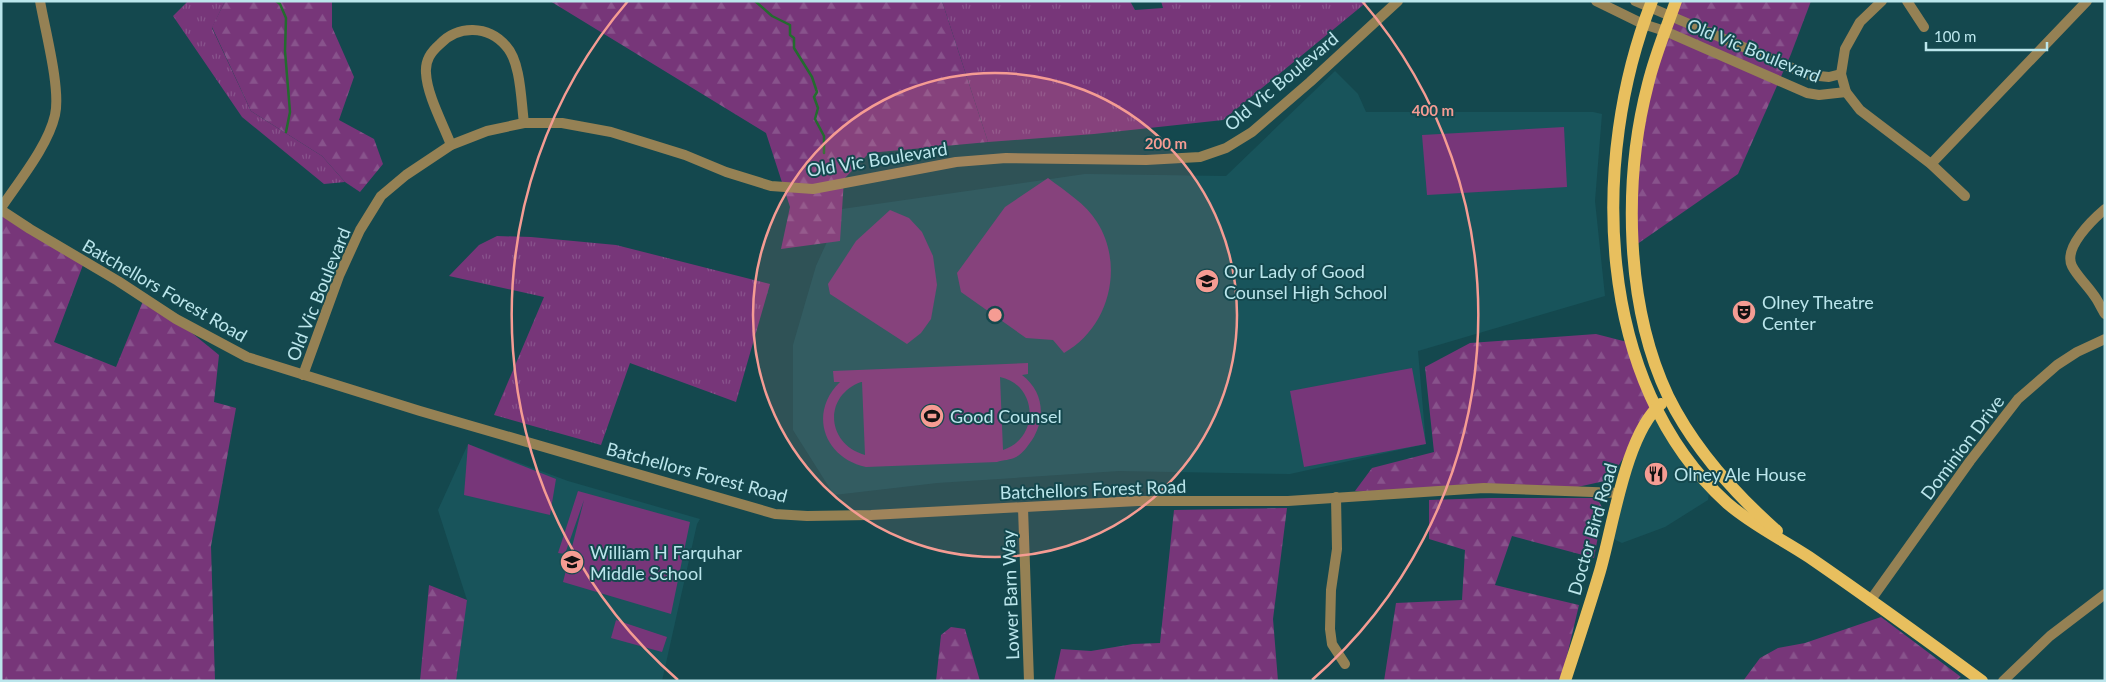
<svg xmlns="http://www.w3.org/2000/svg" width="2106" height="682" viewBox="0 0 2106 682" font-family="Lato,sans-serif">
<defs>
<pattern id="grass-tufts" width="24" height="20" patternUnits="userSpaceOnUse" patternTransform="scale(1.25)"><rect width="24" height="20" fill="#773679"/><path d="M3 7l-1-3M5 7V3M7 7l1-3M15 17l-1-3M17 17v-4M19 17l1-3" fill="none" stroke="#88538c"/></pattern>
<pattern id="forest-firs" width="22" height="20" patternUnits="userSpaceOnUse" patternTransform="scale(1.25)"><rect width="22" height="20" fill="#773679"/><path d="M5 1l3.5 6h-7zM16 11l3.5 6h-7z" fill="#88538c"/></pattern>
</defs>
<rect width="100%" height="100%" fill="#14484e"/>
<!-- built -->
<g fill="#18545b">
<polygon points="1335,71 1358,94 1366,112 1593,112 1602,114 1595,201 1605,296 1418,351 1426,444 1290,474 1119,471 937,483 834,495 793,430 793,345 816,266 842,209 1085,174 1226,176"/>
<polygon points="1656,408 1710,485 1708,500 1665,527 1622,543 1609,537 1620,493"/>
<polygon points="468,444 568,481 700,519 697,524 662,681 453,681 452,661 467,600 438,510"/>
</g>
<!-- grass -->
<g fill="url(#grass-tufts)">
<polygon points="188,1 225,1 212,28 251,111 322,156 345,182 324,184 242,117 173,16"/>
<polygon points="942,1 1130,1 1135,10 1163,8 1161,1 1368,1 1223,120 1094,134 988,142"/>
<polygon points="497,236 531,237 616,245 770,284 736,402 630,363 601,445 494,415 544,297 449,276 479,245"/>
</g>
<!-- forest -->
<g fill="url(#forest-firs)">
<polygon points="225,1 332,1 332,27 354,77 339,120 374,139 383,164 360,192 345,182 322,156 251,111 212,27"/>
<polygon points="550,1 942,1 988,142 869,153 844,179 840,241 781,249 790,207 766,133"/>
<polygon points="1676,1 1811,1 1791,54 1738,174 1633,247 1636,146"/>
<polygon points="1,214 83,265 54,342 116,367 143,301 176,320 219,355 214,402 236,408 211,546 215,681 1,681"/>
<polygon points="1596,334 1631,343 1656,408 1609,480 1564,490 1355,491 1372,468 1434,452 1425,367 1470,343"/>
<polygon points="1491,498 1597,498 1603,509 1594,558 1512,536 1495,585 1579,605 1561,681 1384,681 1396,603 1462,600 1465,550 1429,539 1429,500"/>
<polygon points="1287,508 1273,619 1278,681 1054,681 1061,649 1091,651 1133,644 1160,643 1174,510"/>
<polygon points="429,585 467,600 456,681 420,681"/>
<polygon points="1881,617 1961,677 1955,681 1743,681 1760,658 1778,648 1805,643"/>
<polygon points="951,627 965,629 980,681 936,681 941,635"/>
</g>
<!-- garden -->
<g fill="#773679" fill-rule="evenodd">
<polygon points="1564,127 1567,187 1427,195 1422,135"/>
<path d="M 1048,178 C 1065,191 1086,204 1097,222 C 1125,266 1109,328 1064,353 L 1053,340 L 1026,338 L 961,292 L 957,273 L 1005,207 Z"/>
<polygon points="890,210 909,218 922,232 933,256 937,285 931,319 921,333 907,344 830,294 828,284 856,241"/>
<path d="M 1028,363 L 1028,374 L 1022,375 C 1044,392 1046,418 1032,440 C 1027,447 1023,453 1016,457 C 1011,460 1003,460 997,462 L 866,467 C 824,458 808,413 840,382 L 834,382 L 833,371 ZM 1000,377 C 1038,385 1040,438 1003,450 ZM 861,382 L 862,382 L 865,455 C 826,444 823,396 861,382 Z"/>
<polygon points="1412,368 1426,444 1304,467 1290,391"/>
<polygon points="468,444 556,479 550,515 464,495"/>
<polygon points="578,491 690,522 671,614 563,582 584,500 565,554 558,553"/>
<polygon points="616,620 667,637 662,652 611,638"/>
</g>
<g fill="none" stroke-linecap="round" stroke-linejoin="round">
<!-- stream -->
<g stroke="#236c2f" stroke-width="2.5">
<polyline points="276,1 280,4 286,18 285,51 290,112 286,132"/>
<polyline points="755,1 772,16 790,25 790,35 794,38 794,48 812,77 817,92 814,97 818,108 815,119 824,136 824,153"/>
</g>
<!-- minor -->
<g stroke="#958154" stroke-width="10">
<polyline points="1596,1 1643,24 1665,31 1807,93 1819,95 1846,92"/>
<polyline points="1635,1 1809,75 1829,77 1841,74"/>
<polyline points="1882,1 1860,22 1845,49 1841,74 1846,92 1860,110 1931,164 1965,196"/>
<polyline points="1907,1 1924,27"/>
<path d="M 451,145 C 443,124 427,95 426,73 C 425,60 431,52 440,44 C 458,25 488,25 506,46 C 521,62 521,101 524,123"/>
<polyline points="1931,164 2087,1"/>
<path d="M 1,208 C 19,181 48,146 55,115 C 61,89 45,30 40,1"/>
<path d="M 2105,209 C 2092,220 2063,248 2072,266 C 2077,276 2087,285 2093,294 C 2098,300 2101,308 2105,314"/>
<polyline points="1,210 30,229 118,281 176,319 247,357 420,411 775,514 807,516 871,515 1138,501 1288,501 1484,488 1620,493"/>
<polyline points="303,375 339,276 360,230 381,196 406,175 451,145 487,131 524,123 562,123 611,132 685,155 726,172 771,186 813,189 956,162 1006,158 1146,160 1200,157 1226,148 1252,132 1310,82 1398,1"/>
<polyline points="1336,497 1337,549 1331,590 1330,629 1332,644 1345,664"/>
<polyline points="1023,508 1029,681"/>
<polyline points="1870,601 1970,461 2018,399 2057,365 2077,352 2105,339"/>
<polyline points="2003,681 2050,636 2105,594"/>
</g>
<!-- major -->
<g stroke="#e8bf5e" stroke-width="12">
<path d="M 1652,1 C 1590,158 1594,383 1727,503 C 1752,525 1782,539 1809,557 C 1867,597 1925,639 1982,681"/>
<path d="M 1676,1 C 1666,29 1655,55 1648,84 C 1623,180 1625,305 1668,396 C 1694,449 1733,492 1777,531"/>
<path d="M 1565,681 C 1577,644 1589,608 1600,571 C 1613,526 1626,433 1661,404"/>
</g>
</g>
<!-- distance rings -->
<circle cx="995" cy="315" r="242" fill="#f59c93" fill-opacity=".12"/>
<g fill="none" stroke="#f59c93" stroke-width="2.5">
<circle cx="995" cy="315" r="242"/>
<path d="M678 680A483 483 0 0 1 628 1M1362 1A483 483 0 0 1 1312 680"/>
</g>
<!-- icons -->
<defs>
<g id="school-disc" transform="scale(1.25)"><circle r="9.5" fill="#f59c93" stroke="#14484e"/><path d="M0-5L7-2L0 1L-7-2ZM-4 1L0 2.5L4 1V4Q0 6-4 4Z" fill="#111"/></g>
<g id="theatre-disc" transform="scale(1.25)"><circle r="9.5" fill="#f59c93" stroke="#14484e"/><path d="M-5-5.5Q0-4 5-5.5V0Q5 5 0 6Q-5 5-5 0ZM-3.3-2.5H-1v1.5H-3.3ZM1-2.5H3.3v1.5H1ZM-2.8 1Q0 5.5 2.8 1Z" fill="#111"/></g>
<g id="stadium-disc" transform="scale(1.25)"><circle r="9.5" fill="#f59c93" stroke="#14484e"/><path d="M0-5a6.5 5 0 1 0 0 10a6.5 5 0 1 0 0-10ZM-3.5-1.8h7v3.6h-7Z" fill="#111"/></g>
<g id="restaurant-disc" transform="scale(1.25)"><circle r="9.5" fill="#f59c93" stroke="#14484e"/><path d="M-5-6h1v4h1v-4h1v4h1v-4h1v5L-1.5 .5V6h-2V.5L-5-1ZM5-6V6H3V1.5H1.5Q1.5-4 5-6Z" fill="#111"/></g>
</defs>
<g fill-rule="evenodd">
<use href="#school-disc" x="1207" y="281"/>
<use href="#theatre-disc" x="1744" y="312"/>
<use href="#stadium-disc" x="932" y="416"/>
<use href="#restaurant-disc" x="1656" y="474"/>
<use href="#school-disc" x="572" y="562"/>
</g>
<g text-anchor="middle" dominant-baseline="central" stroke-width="4" stroke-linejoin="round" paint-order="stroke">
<!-- street labels -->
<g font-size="18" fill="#bbe6ec" stroke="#14484e">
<text transform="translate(1754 50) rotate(22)">Old Vic Boulevard</text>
<text transform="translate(1281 81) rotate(-40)">Old Vic Boulevard</text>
<text transform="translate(877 159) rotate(-9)">Old Vic Boulevard</text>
<text transform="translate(165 290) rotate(30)">Batchellors Forest Road</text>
<text transform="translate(318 294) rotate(-68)">Old Vic Boulevard</text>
<text transform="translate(1962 447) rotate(-53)">Dominion Drive</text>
<text transform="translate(697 472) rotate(15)">Batchellors Forest Road</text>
<text transform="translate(1093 489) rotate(-2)">Batchellors Forest Road</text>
<text transform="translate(1592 529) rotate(-74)">Doctor Bird Road</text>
<text transform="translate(1010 595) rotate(-92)">Lower Barn Way</text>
</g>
<!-- poi labels -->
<g font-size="18" fill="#bbe6ec" stroke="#14484e" text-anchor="start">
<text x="1224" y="271">Our Lady of Good<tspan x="1224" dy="21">Counsel High School</tspan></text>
<text x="1762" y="302">Olney Theatre<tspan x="1762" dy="21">Center</tspan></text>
<text x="950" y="416">Good Counsel</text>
<text x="1674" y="474">Olney Ale House</text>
<text x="590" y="552">William H Farquhar<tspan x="590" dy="21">Middle School</tspan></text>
</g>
</g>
<circle cx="995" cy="315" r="8" fill="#f59c93" stroke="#14484e" stroke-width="2.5"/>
<g font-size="15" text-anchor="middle" font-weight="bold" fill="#f59c93" stroke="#14484e" stroke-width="4" stroke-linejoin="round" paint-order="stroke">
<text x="1433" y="116">400 m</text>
<text x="1166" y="149">200 m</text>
</g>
<!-- border -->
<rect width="2106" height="682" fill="none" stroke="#bbe6ec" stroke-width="5"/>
<!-- scale -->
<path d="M1926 42v8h121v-8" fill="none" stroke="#bbe6ec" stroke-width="2.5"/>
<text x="1934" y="42" font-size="15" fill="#bbe6ec" stroke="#14484e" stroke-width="4" paint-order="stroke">100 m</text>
</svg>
